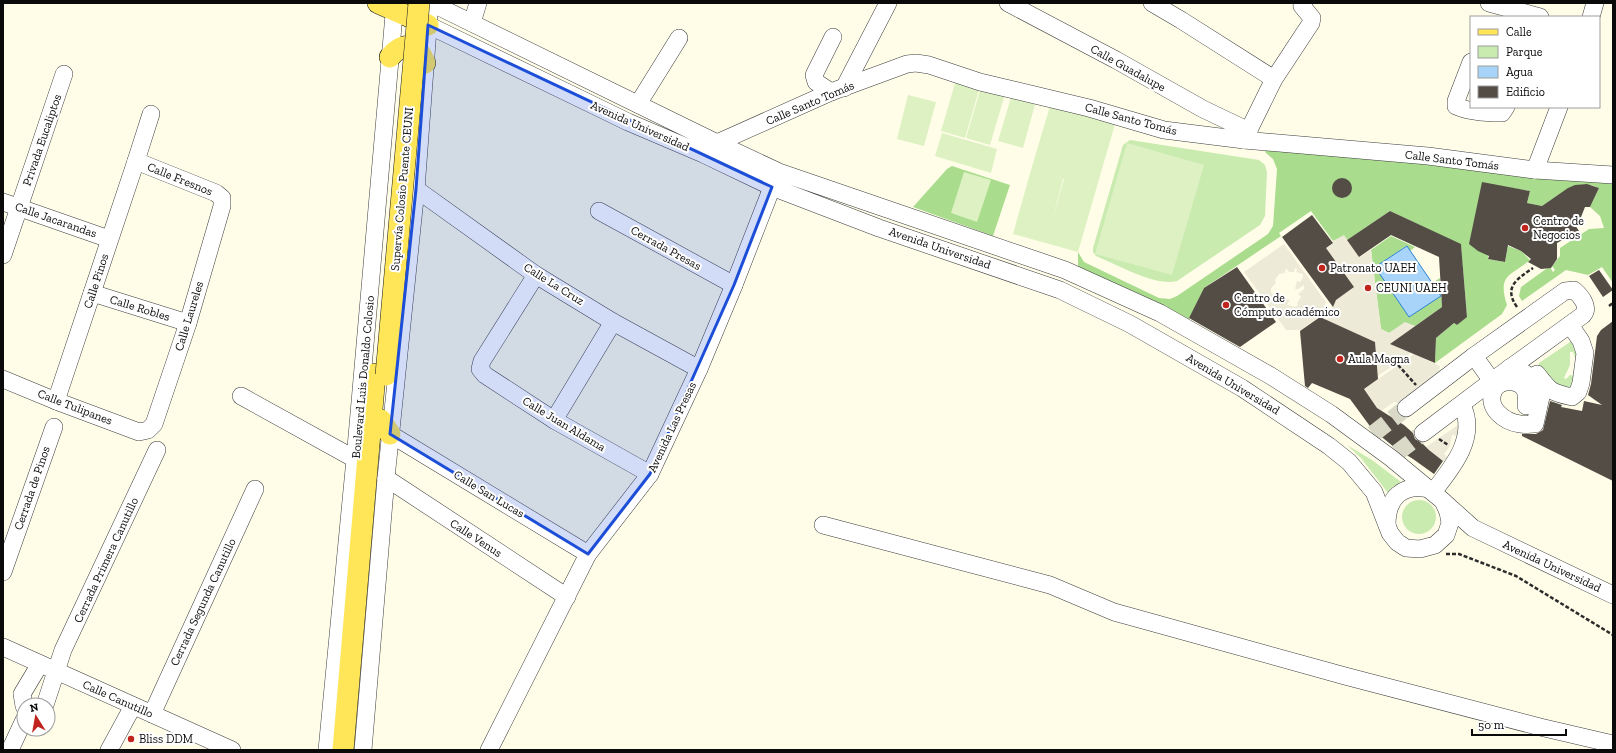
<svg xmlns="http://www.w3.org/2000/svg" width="1616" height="753" viewBox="0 0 1616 753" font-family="'Zilla Slab',serif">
<rect width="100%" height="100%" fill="#fffde8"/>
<!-- green -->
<g fill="#c9ebb0">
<path d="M 1130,140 L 1259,160 L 1265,165 L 1267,172 L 1265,216 L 1260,225 L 1177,281 C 1156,287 1116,264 1096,256 L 1093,252 L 1093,248 L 1123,145 Z"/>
<polygon points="1573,340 1580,358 1575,357 1573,352 1570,352 1570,365 1564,378 1566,379 1570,375 1577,376 1569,391 1558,389 1538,367 1539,363"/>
<polygon points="1347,445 1372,460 1401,482 1391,488 1388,493 1361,458"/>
<circle cx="1419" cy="517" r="17"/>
</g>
<!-- forest -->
<g fill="#aadc8e">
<path d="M 1266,146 L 1613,180 L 1613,283 L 1602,267 L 1588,275 L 1566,270 L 1522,301 L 1519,296 L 1521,287 L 1546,269 L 1550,267 L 1553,272 L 1555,270 L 1552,266 L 1560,256 L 1560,248 L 1589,229 L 1604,228 L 1600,216 L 1590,207 L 1599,188 C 1577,177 1560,195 1542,206 L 1527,203 L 1530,191 L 1482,183 L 1488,259 L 1505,262 L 1508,246 L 1521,251 L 1530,260 C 1511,276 1497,274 1507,305 L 1502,314 L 1435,363 L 1436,338 L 1454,323 L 1457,325 L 1467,316 L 1461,245 L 1390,211 L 1347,240 L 1344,236 L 1333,241 L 1311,211 L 1279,233 L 1281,236 L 1204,288 L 1188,321 L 1078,267 L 1078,252 L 1084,262 L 1159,298 L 1170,299 L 1177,296 L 1268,234 L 1273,226 L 1277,169 L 1273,159 L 1265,152 Z"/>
<polygon points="952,166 1010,185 993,236 913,207 947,169"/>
<polygon points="1391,236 1415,247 1410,251 1406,246 1375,267 1440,297 1432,283 1440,278 1442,307 1415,326 1405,323 1389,333 1381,329 1371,250"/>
</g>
<!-- pitch -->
<g fill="#ddf1c2">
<polygon points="956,80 980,86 965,138 941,131"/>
<polygon points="981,87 1005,94 990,145 966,138"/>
<polygon points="1012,94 1036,101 1023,148 998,141"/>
<polygon points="908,95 936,102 924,146 897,139"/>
<polygon points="1050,106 1115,124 1078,252 1013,234 1031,170 1063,179 1052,221 1064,179 1031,170"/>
<polygon points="942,133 997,149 991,173 935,156"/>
<polygon points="1127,143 1204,165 1172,275 1095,254"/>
<polygon points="964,172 991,180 977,222 951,213"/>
</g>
<!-- plaza -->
<g fill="#eeead8" fill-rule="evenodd">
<polygon points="1344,235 1359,257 1371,250 1381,329 1389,333 1405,322 1415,326 1391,344 1411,353 1378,376 1375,342 1326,320 1336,300 1354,287 1326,248 1333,243 1333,241"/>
<path d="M 1284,244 L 1326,302 L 1320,316 L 1301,330 L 1286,330 L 1244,272 ZM 1295,268 L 1297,269 L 1296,272 L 1303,274 L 1303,278 L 1300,282 L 1297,281 L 1295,289 L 1298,289 L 1304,285 L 1304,289 L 1298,294 L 1301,297 L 1297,303 L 1298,305 L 1295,307 L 1287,305 L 1290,300 L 1287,299 L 1284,301 L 1286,298 L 1284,296 L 1281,297 L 1278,301 L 1277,300 L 1271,292 L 1271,288 L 1276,283 L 1275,280 L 1279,274 L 1285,273 L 1285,270 L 1287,269 L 1289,272 L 1294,272 Z"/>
<polygon points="1414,354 1440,366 1439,373 1398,403 1394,402 1381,411 1377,408 1364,389"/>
<polygon points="1465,420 1460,436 1452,435 1450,446 1444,454 1451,460 1447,464 1426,447"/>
</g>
<!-- water -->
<polygon fill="#a9d4f9" stroke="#2c82d4" points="1407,246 1441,296 1409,317 1375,267"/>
<!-- building -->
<g fill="#534d46">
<circle cx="1342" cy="188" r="10"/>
<polygon points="1482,182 1530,191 1527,203 1542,206 1568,188 1575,185 1587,184 1599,188 1590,207 1585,207 1579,222 1575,225 1579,231 1557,243 1557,259 1551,268 1541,269 1528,262 1531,259 1521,251 1508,245 1505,262 1488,259 1489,256 1478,251 1469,244"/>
<polygon points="1390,211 1461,244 1467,317 1457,325 1454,323 1436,338 1435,363 1390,344 1442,307 1439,257 1391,235 1359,257 1347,240"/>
<polygon points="1312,215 1333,243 1326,248 1354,287 1336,300 1333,307 1282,237"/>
<polygon points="1237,267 1276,322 1240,347 1189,318 1204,288"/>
<polygon points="1599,270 1613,290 1603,297 1589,276"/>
<polygon points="1320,317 1375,342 1378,379 1364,389 1377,408 1404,425 1413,433 1415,439 1422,443 1429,450 1443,461 1434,474 1413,459 1394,447 1372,429 1350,399 1312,383 1308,388 1305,386 1300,331"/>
<polygon points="1613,321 1613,481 1522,436 1522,434 1536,434 1543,430 1550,401 1562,405 1561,407 1582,411 1584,401 1602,405 1588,395 1591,384 1597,336 1601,330"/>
</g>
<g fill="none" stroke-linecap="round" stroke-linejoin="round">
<!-- minor-tunnel -->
<g stroke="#dad9c7" stroke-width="17" stroke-dasharray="17 8" stroke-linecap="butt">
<polyline points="1373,434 1406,408"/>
<polyline points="1397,453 1423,433"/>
</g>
<!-- minor casing -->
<g stroke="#3d3d3d" stroke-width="18">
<g id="minor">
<polyline points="1008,3 1116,60 1203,109 1249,131"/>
<polyline points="1152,3 1181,20 1274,79"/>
<polyline points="1489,3 1540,17"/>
<polyline points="1591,17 1595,3"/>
<polyline points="472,23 478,3"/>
<polyline points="428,25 628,122 703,154 772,187 879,228 1060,290 1130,324 1242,388 1329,446 1349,462 1374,492 1390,533 1397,542 1406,548 1420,549 1435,545 1446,535 1450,523 1448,512 1443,501 1391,458 1331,414 1271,376 1160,313 1065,270 779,172 717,143 431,3"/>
<path d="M 1471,62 L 1456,101 L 1456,106 C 1469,112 1488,113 1502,113 L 1506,107"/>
<polyline points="844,88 888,3"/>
<polyline points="831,92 816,82 814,75 833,37"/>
<polyline points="638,104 679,38"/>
<polyline points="1244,140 1274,79 1311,23 1312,18 1302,6 1304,3"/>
<polyline points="717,143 831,92 907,64 916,63 929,65 980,82 1089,108 1164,130 1244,140 1428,156 1535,170 1613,175"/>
<polyline points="1535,170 1559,107"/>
<polyline points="416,189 536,275 613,322 699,369"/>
<polyline points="3,202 109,239"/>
<polyline points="599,211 734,285"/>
<polyline points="3,255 64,74"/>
<polyline points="536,275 482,361 480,369 485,375 554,420 650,474"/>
<polyline points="92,293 188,323"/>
<polyline points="1474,356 1492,381"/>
<path d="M 1509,368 L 1517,368 L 1526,374 L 1541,397 L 1535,424 C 1530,424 1525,425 1520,424 C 1505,422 1485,408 1494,390 C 1500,379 1519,379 1525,390 C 1527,395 1526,401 1526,406"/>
<path d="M 1537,374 C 1550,391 1550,392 1572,397 L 1578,392 L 1581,383 L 1585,353 L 1581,341 L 1570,325"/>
<polyline points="3,379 56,401 139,432 148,430 154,424 188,323 222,206 222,198 216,193 136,161"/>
<polyline points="241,396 355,459"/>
<polyline points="56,401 136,161 151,114"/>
<path d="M 1406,408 L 1474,356 L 1565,291 L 1574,290 C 1581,296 1590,307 1583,315 L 1492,381 L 1423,433"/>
<polyline points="554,420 613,322"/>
<polyline points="390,434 588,554"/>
<polyline points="386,478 567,597"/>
<path d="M 1433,492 C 1452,468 1478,437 1462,405"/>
<polyline points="1444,502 1473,528 1613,595"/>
<polyline points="823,525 1050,585 1114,612 1345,676 1540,727 1613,744"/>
<path d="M 1387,525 C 1387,498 1402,483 1429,489"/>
<polyline points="3,572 54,427"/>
<polyline points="3,647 232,750"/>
<polyline points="45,705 63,650 157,450"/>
<polyline points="24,706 22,694 40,664"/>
<polyline points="152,714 255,489"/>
<polyline points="10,750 24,720"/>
<polyline points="109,750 133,706"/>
<polyline points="327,750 355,459 395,3"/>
<polyline points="363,750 386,478 416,189 429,15"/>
<polyline points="489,750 588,554 650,474 699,369 734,285 776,177"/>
</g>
</g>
<!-- major casing -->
<g stroke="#1b1b1b" stroke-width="22">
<g id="major">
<polyline points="378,3 428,25"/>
<path d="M 390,57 C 403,41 418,43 425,63"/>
<polyline points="381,420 390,434"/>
<polyline points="343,750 375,374"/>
</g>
</g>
<!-- path -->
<g stroke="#2c2c2c" stroke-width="2.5" stroke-dasharray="4 2" stroke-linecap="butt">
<polyline points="1609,306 1613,303"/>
<path d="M 1517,307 C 1503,287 1517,279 1533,268"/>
<polyline points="1398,365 1416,385"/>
<polyline points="1439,439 1448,445"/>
<polyline points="1446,554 1459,554 1516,576 1613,635"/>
</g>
<!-- minor -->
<use href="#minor" stroke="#fff" stroke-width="17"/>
<!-- major -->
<use href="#major" stroke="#ffe658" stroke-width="21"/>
<!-- major-bridge casing -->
<g stroke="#1b1b1b" stroke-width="22" stroke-linecap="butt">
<polyline id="major-bridge" points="386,375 419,3"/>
</g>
<!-- major-bridge -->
<use href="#major-bridge" stroke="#ffe658" stroke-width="21"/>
</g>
<!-- marked area -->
<path fill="#1d4ed8" fill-opacity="0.2" stroke="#1d4ed8" stroke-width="3" stroke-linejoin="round" d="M 428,25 L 772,187 L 734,285 L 650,474 L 588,554 L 390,434 L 416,189 Z"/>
<!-- markers -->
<g fill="#c1241c" stroke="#fff" stroke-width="1.5">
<circle cx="1525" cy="228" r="4"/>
<circle cx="1322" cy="268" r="4"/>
<circle cx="1368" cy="288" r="4"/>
<circle cx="1226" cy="305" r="4"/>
<circle cx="1340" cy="359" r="4"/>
<circle cx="131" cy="739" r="4"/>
</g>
<g text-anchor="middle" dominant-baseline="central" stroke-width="4" stroke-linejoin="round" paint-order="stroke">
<!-- street labels -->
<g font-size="12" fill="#0a0a0a" stroke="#fff">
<text transform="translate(1128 68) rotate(29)">Calle Guadalupe</text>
<text transform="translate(810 103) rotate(-23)">Calle Santo Tomás</text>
<text transform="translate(1131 119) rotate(15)">Calle Santo Tomás</text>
<text transform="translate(640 126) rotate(24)">Avenida Universidad</text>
<text transform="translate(42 140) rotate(-71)">Privada Eucaliptos</text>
<text transform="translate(1452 160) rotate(7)">Calle Santo Tomás</text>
<text transform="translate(180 179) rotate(22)">Calle Fresnos</text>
<text transform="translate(402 189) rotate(-85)">Supervía Colosio Puente CEUNI</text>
<text transform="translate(56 220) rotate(19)">Calle Jacarandas</text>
<text transform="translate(666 248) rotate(29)">Cerrada Presas</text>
<text transform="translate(940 248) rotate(19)">Avenida Universidad</text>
<text transform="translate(96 281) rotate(-72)">Calle Pinos</text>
<text transform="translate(554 284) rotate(32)">Calle La Cruz</text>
<text transform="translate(140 308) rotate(17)">Calle Robles</text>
<text transform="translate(189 316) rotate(-73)">Calle Laureles</text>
<text transform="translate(363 377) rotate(-85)">Boulevard Luis Donaldo Colosio</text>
<text transform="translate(1233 384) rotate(31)">Avenida Universidad</text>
<text transform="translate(75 407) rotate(21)">Calle Tulipanes</text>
<text transform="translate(564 424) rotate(31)">Calle Juan Aldama</text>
<text transform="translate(672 427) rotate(-65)">Avenida Las Presas</text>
<text transform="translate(32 488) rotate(-71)">Cerrada de Pinos</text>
<text transform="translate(489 494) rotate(31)">Calle San Lucas</text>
<text transform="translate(476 538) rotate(33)">Calle Venus</text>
<text transform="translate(106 560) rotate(-65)">Cerrada Primera Canutillo</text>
<text transform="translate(1552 566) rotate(25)">Avenida Universidad</text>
<text transform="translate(203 602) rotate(-65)">Cerrada Segunda Canutillo</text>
<text transform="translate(118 699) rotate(24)">Calle Canutillo</text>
</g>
<!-- poi labels -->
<g font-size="12" fill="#0a0a0a" stroke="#fff" text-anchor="start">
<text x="1533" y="221">Centro de<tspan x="1533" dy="14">Negocios</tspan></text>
<text x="1330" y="268">Patronato UAEH</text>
<text x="1376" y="288">CEUNI UAEH</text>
<text x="1234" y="298">Centro de<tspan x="1234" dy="14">Cómputo académico</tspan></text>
<text x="1348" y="359">Aula Magna</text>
<text x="139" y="739">Bliss DDM</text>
</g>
</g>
<!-- border -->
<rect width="1616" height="753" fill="none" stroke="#0a0a0a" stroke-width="8"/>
<!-- legend -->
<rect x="1470" y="16" width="130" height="92" fill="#ffffff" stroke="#9d9d9d"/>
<rect x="1478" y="29" width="20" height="6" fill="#ffe658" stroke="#9d9d9d"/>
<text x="1506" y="36" font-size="12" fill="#0a0a0a">Calle</text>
<rect x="1478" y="46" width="20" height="12" fill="#c9ebb0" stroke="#9d9d9d"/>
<text x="1506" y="56" font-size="12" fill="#0a0a0a">Parque</text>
<rect x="1478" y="66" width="20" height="12" fill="#a9d4f9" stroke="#9d9d9d"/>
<text x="1506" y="76" font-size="12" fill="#0a0a0a">Agua</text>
<rect x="1478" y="86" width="20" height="12" fill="#534d46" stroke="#9d9d9d"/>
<text x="1506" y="96" font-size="12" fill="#0a0a0a">Edificio</text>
<!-- north arrow -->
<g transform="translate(36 717) rotate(349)"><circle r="19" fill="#ffffff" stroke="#9d9d9d"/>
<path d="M0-3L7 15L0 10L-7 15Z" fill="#c1241c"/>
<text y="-6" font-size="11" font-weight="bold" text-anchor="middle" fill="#0a0a0a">N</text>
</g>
<!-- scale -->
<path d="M1472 729v6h94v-6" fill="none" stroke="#0a0a0a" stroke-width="2"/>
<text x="1478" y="729" font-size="12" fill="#0a0a0a" stroke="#ffffff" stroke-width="3" paint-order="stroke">50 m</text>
</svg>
